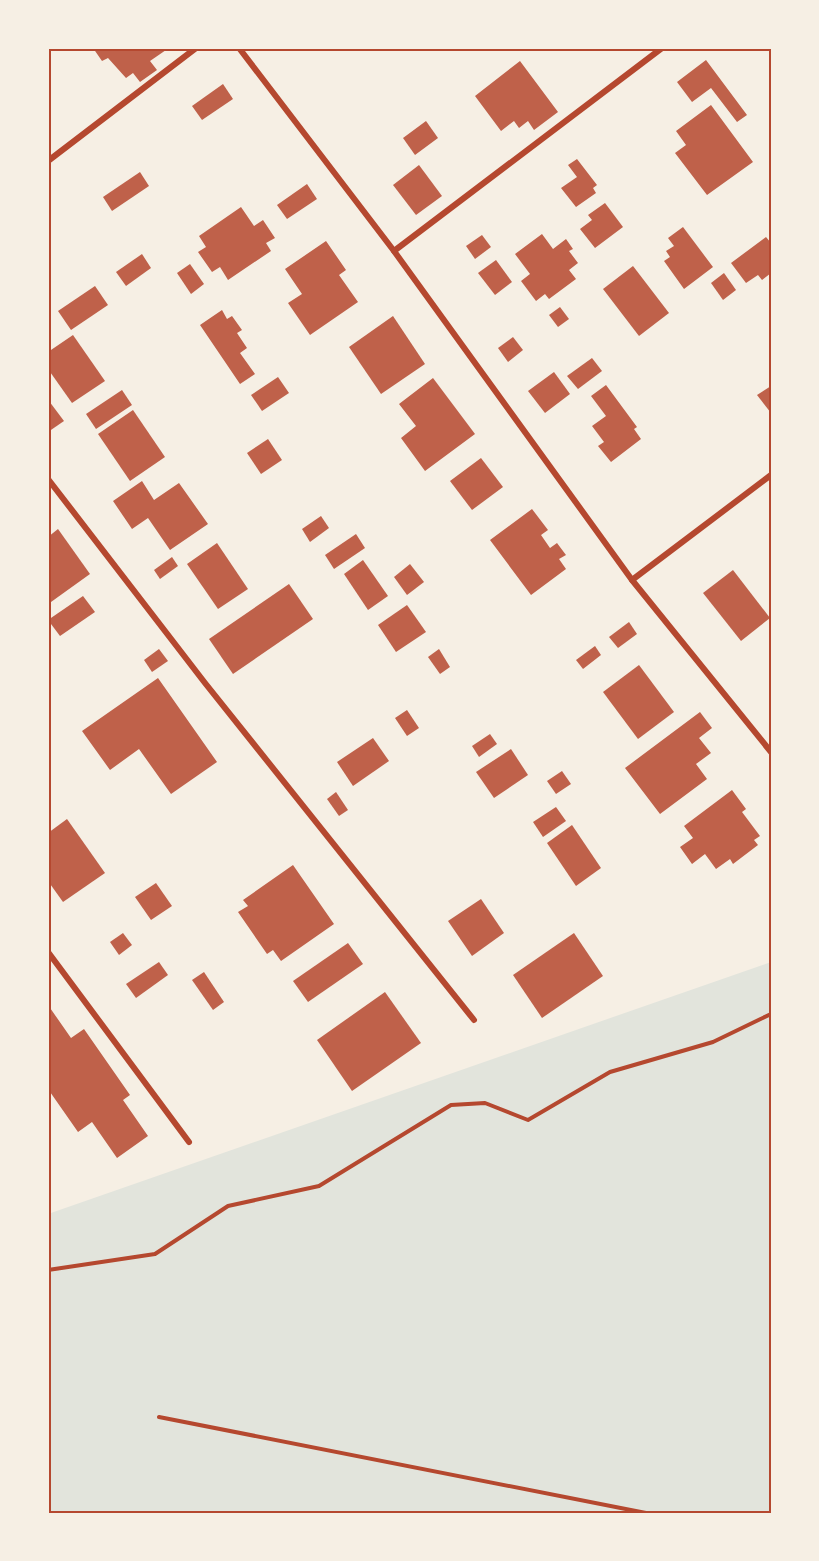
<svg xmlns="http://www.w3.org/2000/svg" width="819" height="1561" viewBox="0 0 819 1561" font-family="'Varela Round',sans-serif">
<rect width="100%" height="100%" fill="#f6efe4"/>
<!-- green -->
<polygon fill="#e2e4dc" points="771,962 771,1513 48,1513 48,1214"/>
<!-- building -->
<g fill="#bf614a">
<polygon points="93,48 165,48 166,50 150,61 157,70 140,82 133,73 126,78 108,58 102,61"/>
<polygon points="706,60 747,115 737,122 711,88 692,102 677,82"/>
<polygon points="520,61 558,112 534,130 528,121 519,128 514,121 501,131 475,96"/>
<polygon points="223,84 233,99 202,120 192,106"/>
<polygon points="711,105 753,162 707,195 675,153 686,145 676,131"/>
<polygon points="426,121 438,138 415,155 403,138"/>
<polygon points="577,159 597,185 593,188 596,193 576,207 561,188 577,177 568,165"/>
<polygon points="419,165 442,196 416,215 393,185"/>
<polygon points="140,172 149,186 112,211 103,197"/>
<polygon points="307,184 317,199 287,219 277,205"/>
<polygon points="605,203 623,227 595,248 580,229 592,220 588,215"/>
<polygon points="241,207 254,226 263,220 275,238 266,243 271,251 228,280 220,267 212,272 198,252 206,247 199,236"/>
<polygon points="683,227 713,267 684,289 664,261 670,257 666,251 674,246 668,238"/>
<polygon points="542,234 553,249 566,239 573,249 569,251 578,263 569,270 576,279 549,299 545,294 536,301 521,281 530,274 515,254"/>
<polygon points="482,235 491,247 475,259 466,246"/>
<polygon points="766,237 771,243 771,273 762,280 758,275 746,283 731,263"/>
<polygon points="326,241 346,270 339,275 358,302 310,335 288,303 302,294 285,269"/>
<polygon points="142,254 151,268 126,286 116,272"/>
<polygon points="496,260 512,282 495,295 478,273"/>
<polygon points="190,264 204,284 191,294 177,273"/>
<polygon points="633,266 669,313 639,336 603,289"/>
<polygon points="724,273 736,290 723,300 711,283"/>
<polygon points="95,286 108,305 71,330 58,311"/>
<polygon points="560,307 569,319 558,327 549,315"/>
<polygon points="222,310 227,319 232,316 242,330 237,333 247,348 240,353 255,374 240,384 200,325"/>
<polygon points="393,316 425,364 381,394 349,347"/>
<polygon points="73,335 105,381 72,403 48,369 48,352"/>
<polygon points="513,337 523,350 508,362 498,348"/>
<polygon points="592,358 602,371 578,389 567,376"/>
<polygon points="554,372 570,394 545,413 528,391"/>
<polygon points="278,377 289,393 262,411 251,395"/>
<polygon points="433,378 475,434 425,471 401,438 416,426 399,404"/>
<polygon points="606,385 637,427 634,429 641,439 611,462 598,446 604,442 592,426 606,416 591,396"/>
<polygon points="771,386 771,413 757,395"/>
<polygon points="122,390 132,405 96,429 86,414"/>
<polygon points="49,401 64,421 48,432 48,402"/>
<polygon points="133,410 165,457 130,481 98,434"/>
<polygon points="268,439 282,460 261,474 247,453"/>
<polygon points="481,458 503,487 472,510 450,481"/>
<polygon points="142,481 154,500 179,483 208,524 170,550 148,518 132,529 113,501"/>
<polygon points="532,509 548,530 541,535 550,548 557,543 566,555 559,559 566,569 531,595 490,540"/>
<polygon points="321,516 329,528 310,542 302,529"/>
<polygon points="58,529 90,574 51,602 48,597 48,537"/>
<polygon points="356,534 365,548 334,569 325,555"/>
<polygon points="217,543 248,589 218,609 187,564"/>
<polygon points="172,557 178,566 160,579 154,570"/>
<polygon points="363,560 388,596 368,610 344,574"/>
<polygon points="410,564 424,582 407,595 394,577"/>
<polygon points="733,570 770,618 741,641 703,593"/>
<polygon points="289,584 313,619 233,674 209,639"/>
<polygon points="83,596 95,612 60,636 48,620"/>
<polygon points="407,605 426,632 396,652 378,625"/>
<polygon points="629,622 637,634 618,648 609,637"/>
<polygon points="595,646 601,655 583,669 576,660"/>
<polygon points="159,649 168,661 152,672 144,660"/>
<polygon points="439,649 450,667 440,674 428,657"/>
<polygon points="639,665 674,712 638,739 603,692"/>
<polygon points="158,678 217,762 171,794 139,749 110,770 82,731"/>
<polygon points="407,710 419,728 407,736 395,718"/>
<polygon points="700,712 712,728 699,738 711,753 696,764 707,779 660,814 625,768"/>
<polygon points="490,734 497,744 479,757 472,746"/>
<polygon points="373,738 389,761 353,786 337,762"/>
<polygon points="511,749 528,775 494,798 476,772"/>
<polygon points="562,771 571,784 556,794 547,781"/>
<polygon points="732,790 746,809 742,812 760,836 754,840 758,845 733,864 730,859 716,869 705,854 692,864 680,847 693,838 684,826"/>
<polygon points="336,792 348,810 339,816 327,799"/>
<polygon points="556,807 566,821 543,837 533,822"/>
<polygon points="67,819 105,873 63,902 48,881 48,833"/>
<polygon points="572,825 601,868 576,886 547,843"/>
<polygon points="293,865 334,924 281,961 273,950 267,954 238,912 248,906 243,900"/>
<polygon points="156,883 172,906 151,920 135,897"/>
<polygon points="481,899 504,933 472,956 448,921"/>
<polygon points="123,933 132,945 119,955 110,942"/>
<polygon points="574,933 603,976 542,1018 513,975"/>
<polygon points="348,943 363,964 308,1002 293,981"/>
<polygon points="159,962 168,975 136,998 126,984"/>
<polygon points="204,972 224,1002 213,1010 192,980"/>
<polygon points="385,992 421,1043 352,1091 317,1040"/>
<polygon points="48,1005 71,1038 84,1029 130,1095 123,1100 148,1136 117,1158 92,1122 78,1132 48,1089"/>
</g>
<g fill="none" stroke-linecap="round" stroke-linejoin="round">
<!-- path -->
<g stroke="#b5482f" stroke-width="4">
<polyline points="48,1270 155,1254 228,1206 319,1186 451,1105 485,1103 528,1120 610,1072 713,1042 771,1014"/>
<polyline points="159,1417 646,1513"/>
</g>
<!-- minor -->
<g stroke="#b5482f" stroke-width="6">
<polyline points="239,48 394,251 632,580 771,752"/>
<polyline points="48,161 196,48"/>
<polyline points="394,251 662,48"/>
<polyline points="48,479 205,683 474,1020"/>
<polyline points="632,580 771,475"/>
<polyline points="48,952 189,1142"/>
</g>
</g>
<!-- border -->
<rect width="819" height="1561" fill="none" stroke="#f6efe4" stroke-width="99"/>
<rect x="50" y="50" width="720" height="1462" fill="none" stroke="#b5482f" stroke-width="2"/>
</svg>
